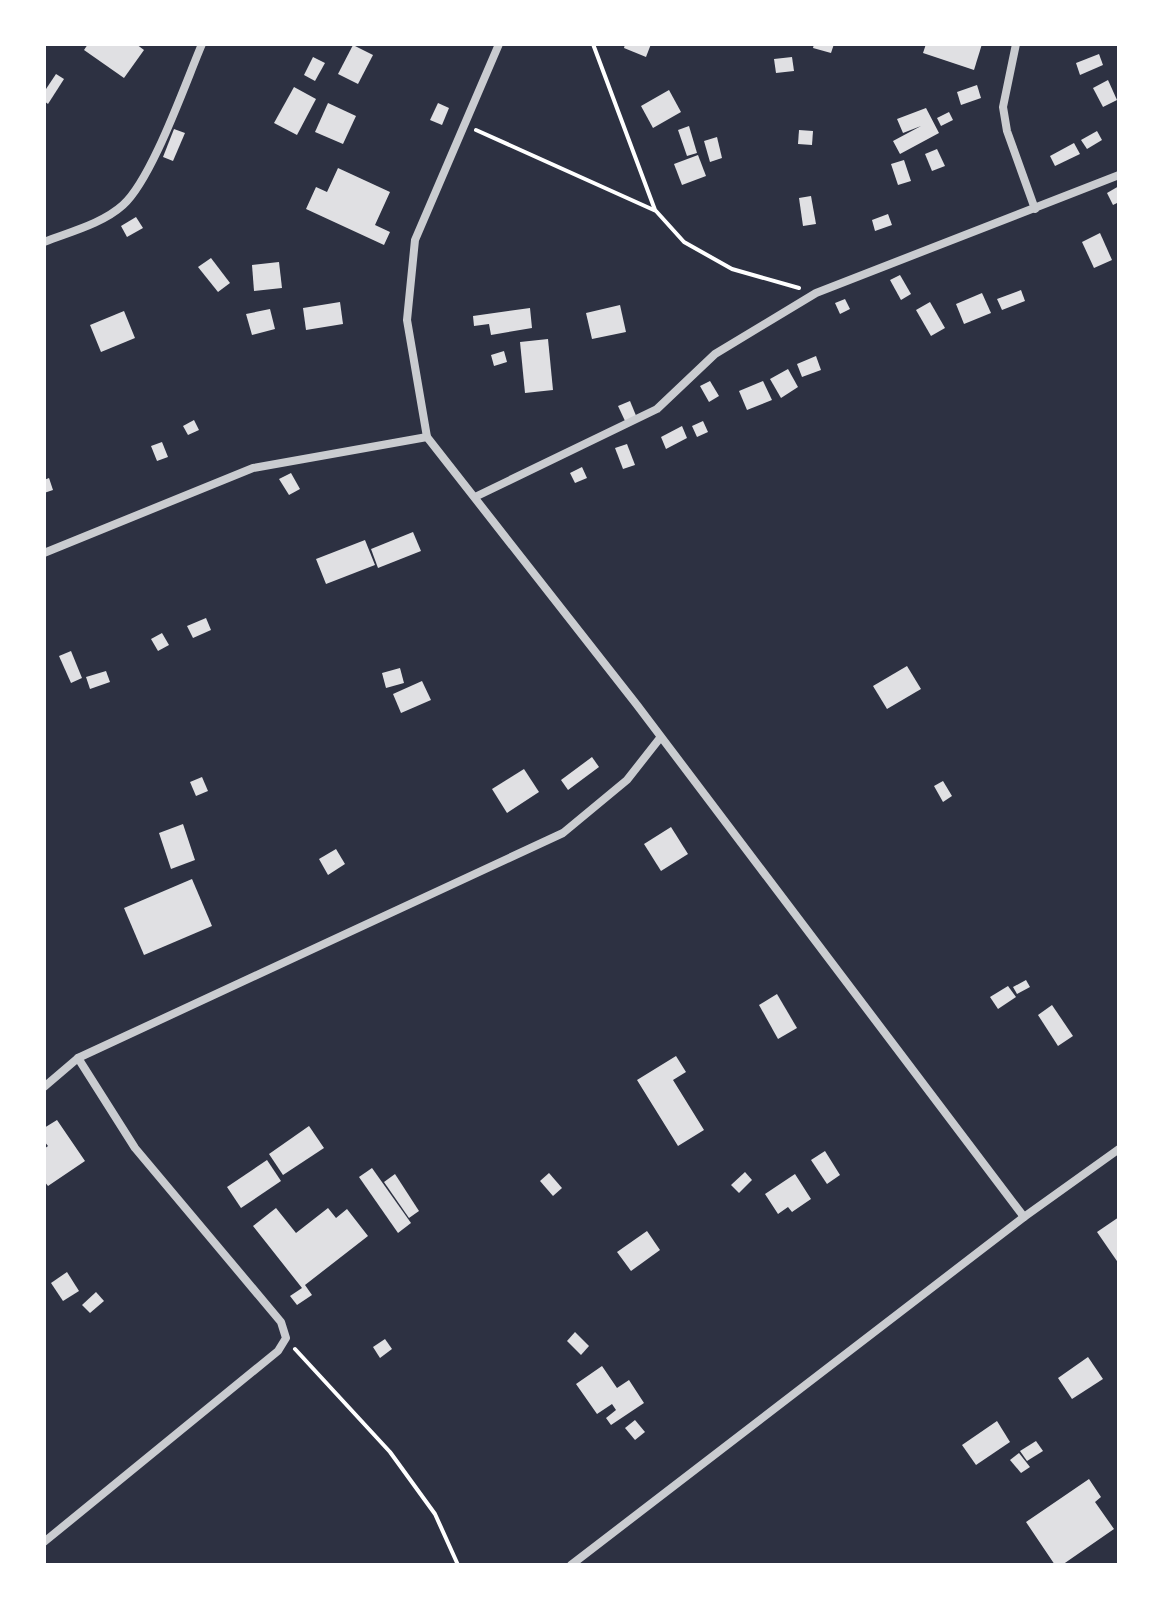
<svg xmlns="http://www.w3.org/2000/svg" width="1163" height="1609" viewBox="0 0 1163 1609" font-family="Helvetica,sans-serif">
<rect width="100%" height="100%" fill="#2d3142"/>
<!-- building -->
<g fill="#e0e0e3">
<polygon points="88,44 136,44 144,50 124,78 84,50"/>
<polygon points="625,44 651,44 646,57 624,48"/>
<polygon points="814,44 834,44 831,53 813,48"/>
<polygon points="926,44 982,44 974,70 923,53"/>
<polygon points="353,45 373,55 358,84 338,74"/>
<polygon points="1099,54 1103,65 1080,75 1076,63"/>
<polygon points="313,57 325,63 315,81 304,75"/>
<polygon points="792,57 794,71 776,73 774,59"/>
<polygon points="56,74 64,79 48,104 44,101 44,92"/>
<polygon points="1108,80 1117,100 1103,107 1093,88"/>
<polygon points="977,85 981,98 961,105 957,92"/>
<polygon points="294,87 316,99 297,135 274,123"/>
<polygon points="669,90 681,112 653,128 641,106"/>
<polygon points="328,103 356,116 343,144 315,132"/>
<polygon points="438,103 449,108 442,125 430,120"/>
<polygon points="926,108 939,133 900,154 893,141 921,126 903,133 897,119"/>
<polygon points="949,112 953,120 941,126 937,118"/>
<polygon points="689,126 697,153 687,156 678,130"/>
<polygon points="174,129 185,133 173,161 163,157"/>
<polygon points="799,130 813,131 812,145 798,144"/>
<polygon points="1097,131 1102,140 1087,149 1081,140"/>
<polygon points="717,137 722,158 710,162 704,141"/>
<polygon points="1074,143 1080,154 1055,166 1050,156"/>
<polygon points="937,149 945,166 932,171 925,154"/>
<polygon points="698,155 706,176 682,185 674,164"/>
<polygon points="904,160 911,181 898,185 891,164"/>
<polygon points="338,168 390,192 375,225 390,232 384,245 306,209 316,187 327,192"/>
<polygon points="1119,186 1119,202 1113,205 1107,193"/>
<polygon points="811,196 816,224 803,226 799,198"/>
<polygon points="888,214 892,225 875,231 872,220"/>
<polygon points="136,217 143,228 127,237 121,226"/>
<polygon points="1100,233 1112,260 1094,268 1082,242"/>
<polygon points="211,258 230,283 218,292 198,267"/>
<polygon points="279,262 282,288 254,291 252,265"/>
<polygon points="900,275 911,294 901,300 890,280"/>
<polygon points="1021,290 1025,301 1002,310 997,299"/>
<polygon points="982,293 991,313 964,324 956,304"/>
<polygon points="845,299 850,309 840,314 835,303"/>
<polygon points="340,302 343,324 306,330 303,308"/>
<polygon points="930,302 945,328 931,336 916,310"/>
<polygon points="620,305 626,332 592,339 586,313"/>
<polygon points="530,308 532,328 491,335 489,324 474,326 473,316"/>
<polygon points="270,309 275,329 252,335 246,314"/>
<polygon points="124,311 135,338 101,352 90,325"/>
<polygon points="548,339 553,390 525,393 520,342"/>
<polygon points="504,351 507,362 494,366 491,355"/>
<polygon points="816,356 821,370 802,377 797,364"/>
<polygon points="788,369 798,387 781,398 770,379"/>
<polygon points="710,381 719,396 709,402 700,386"/>
<polygon points="763,381 772,400 747,410 739,391"/>
<polygon points="630,401 637,418 626,423 618,406"/>
<polygon points="194,420 199,430 188,435 183,426"/>
<polygon points="703,421 708,432 697,437 692,426"/>
<polygon points="682,426 687,438 666,449 661,437"/>
<polygon points="162,442 168,457 157,461 151,446"/>
<polygon points="627,444 635,465 623,469 615,448"/>
<polygon points="582,467 587,478 575,483 570,473"/>
<polygon points="291,473 300,489 289,495 279,479"/>
<polygon points="49,478 53,490 44,493 44,480"/>
<polygon points="413,532 421,551 378,568 371,549"/>
<polygon points="365,540 375,565 326,584 316,559"/>
<polygon points="206,618 211,630 193,638 187,626"/>
<polygon points="162,633 169,645 158,651 151,639"/>
<polygon points="71,651 82,678 71,683 59,656"/>
<polygon points="907,666 921,689 887,709 873,686"/>
<polygon points="400,668 404,683 386,688 382,673"/>
<polygon points="106,671 110,682 90,689 86,677"/>
<polygon points="422,681 431,700 401,713 393,694"/>
<polygon points="592,757 599,767 568,790 561,780"/>
<polygon points="524,769 539,792 507,813 492,789"/>
<polygon points="202,777 208,791 196,796 190,782"/>
<polygon points="943,781 952,796 943,802 934,786"/>
<polygon points="183,824 195,860 171,869 159,833"/>
<polygon points="671,827 688,854 661,871 644,844"/>
<polygon points="336,849 345,864 328,875 319,859"/>
<polygon points="192,879 212,926 144,955 124,908"/>
<polygon points="1026,980 1030,987 1017,994 1013,987"/>
<polygon points="1008,986 1016,997 998,1009 990,997"/>
<polygon points="777,994 797,1028 778,1039 759,1005"/>
<polygon points="1052,1005 1073,1036 1058,1046 1038,1015"/>
<polygon points="676,1056 686,1072 673,1080 704,1130 678,1146 637,1080"/>
<polygon points="57,1120 85,1161 48,1186 44,1181 44,1149 48,1146 44,1141 44,1128"/>
<polygon points="309,1126 324,1148 283,1175 269,1154"/>
<polygon points="825,1151 840,1175 827,1184 811,1160"/>
<polygon points="267,1160 281,1181 241,1208 227,1187"/>
<polygon points="372,1168 411,1223 398,1233 359,1177"/>
<polygon points="745,1172 752,1180 739,1193 731,1185"/>
<polygon points="549,1173 562,1188 553,1196 540,1181"/>
<polygon points="395,1174 419,1211 409,1218 384,1182"/>
<polygon points="795,1174 811,1199 792,1212 788,1207 778,1214 765,1194"/>
<polygon points="276,1208 296,1233 328,1208 336,1218 347,1209 368,1236 305,1285 312,1295 297,1305 290,1296 302,1288 253,1226"/>
<polygon points="1119,1217 1119,1264 1097,1232"/>
<polygon points="647,1231 660,1250 631,1271 617,1252"/>
<polygon points="67,1272 79,1291 63,1301 51,1283"/>
<polygon points="96,1292 104,1301 90,1313 82,1305"/>
<polygon points="575,1332 589,1346 581,1355 567,1341"/>
<polygon points="385,1339 392,1349 380,1358 373,1347"/>
<polygon points="1088,1357 1103,1379 1072,1399 1058,1378"/>
<polygon points="602,1366 617,1388 629,1380 644,1403 611,1425 606,1418 616,1410 612,1404 597,1414 576,1384"/>
<polygon points="635,1420 645,1432 635,1440 625,1428"/>
<polygon points="997,1421 1010,1442 976,1465 962,1445"/>
<polygon points="1036,1441 1043,1451 1027,1461 1020,1451"/>
<polygon points="1019,1453 1030,1467 1021,1473 1010,1460"/>
<polygon points="1089,1479 1101,1497 1095,1502 1114,1529 1062,1565 1055,1565 1026,1522"/>
</g>
<g fill="none" stroke-linecap="round" stroke-linejoin="round">
<!-- path -->
<g stroke="#fff" stroke-width="4">
<polyline points="593,44 655,210"/>
<polyline points="476,130 656,211 684,242 732,269 799,288"/>
<polyline points="295,1349 390,1452 435,1514 458,1565"/>
</g>
<!-- minor -->
<g stroke="#caccd0" stroke-width="8">
<polyline points="499,44 415,240 407,320 427,437 637,705 1024,1217"/>
<polyline points="1016,44 1003,107 1007,131 1035,209"/>
<path d="M 44,242 C 69,232 102,224 123,205 C 152,179 185,84 202,44"/>
<polyline points="475,497 657,409 715,354 816,293 1119,175"/>
<polyline points="44,553 253,468 427,437"/>
<polyline points="44,1087 78,1058 563,833 627,780 660,738"/>
<polyline points="44,1542 278,1351 286,1338 281,1322 135,1148 78,1058"/>
<polyline points="571,1565 1024,1217 1119,1149"/>
</g>
</g>
<!-- border -->
<rect width="1163" height="1609" fill="none" stroke="#ffffff" stroke-width="92"/>
</svg>
